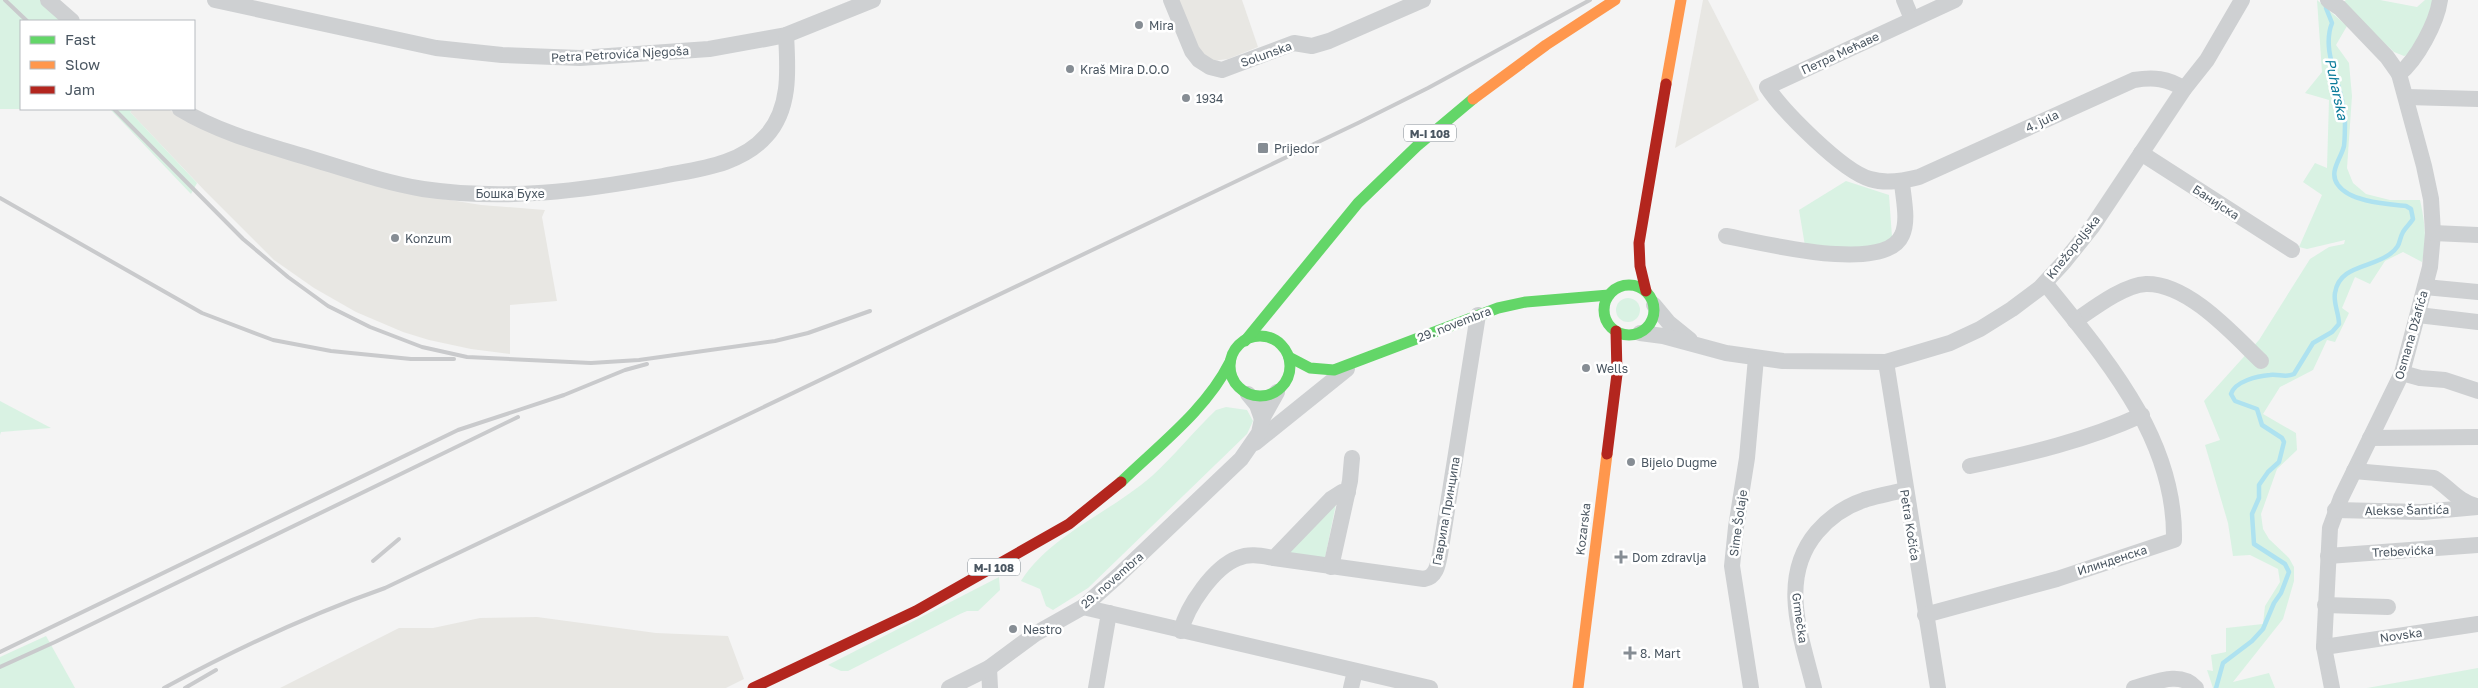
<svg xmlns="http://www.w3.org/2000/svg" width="2478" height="688" viewBox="0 0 2478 688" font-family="'Golos Text',sans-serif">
<rect width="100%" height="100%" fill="#f4f4f4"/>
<!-- commercial -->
<g fill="#e8e7e3">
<polygon points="1177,0 1242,0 1258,47 1228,59 1212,61 1197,49"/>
<polygon points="1703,0 1708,0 1759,100 1675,148"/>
<polygon points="133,109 168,109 184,118 438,198 481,205 545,210 542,217 557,301 510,305 510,354 471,349 429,340 403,332 356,312 314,288 274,260 205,191 130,112"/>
<polygon points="537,617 656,633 728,636 744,679 726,688 280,688 399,628 433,628 480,618"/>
</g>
<!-- green -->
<g fill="#d9f2e3">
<polygon points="0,0 44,0 69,21 21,21 21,109 133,109 130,112 197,183 191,194 110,109 0,109"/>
<path d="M 2317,0 L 2347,26 L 2336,45 L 2349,63 L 2352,96 L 2347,168 L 2353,183 L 2366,194 L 2390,200 L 2420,200 C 2425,223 2427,239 2422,262 L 2403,252 L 2385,261 L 2370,284 L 2355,277 L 2342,308 L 2349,313 L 2335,342 L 2327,340 L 2313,370 L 2280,387 L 2263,414 L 2296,433 L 2297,450 L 2277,469 L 2261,514 L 2263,529 L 2269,539 L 2289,558 L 2294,567 L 2294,581 L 2283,619 L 2233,682 L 2269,673 L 2275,688 L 2213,688 L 2207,670 L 2213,671 L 2211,655 L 2226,652 L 2226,628 L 2263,624 L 2265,606 L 2280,582 L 2278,569 L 2250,555 L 2233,556 L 2228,523 L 2205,445 L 2220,440 L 2204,401 L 2259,340 L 2310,259 L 2329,247 L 2344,244 L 2345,240 L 2307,249 L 2299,247 L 2322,195 L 2303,182 L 2315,163 L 2327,168 L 2329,100 L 2305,93 L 2322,72 Z"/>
<polygon points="2346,0 2380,0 2417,7 2425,0 2438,0 2412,54 2404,56 2394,52 2342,3"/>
<polygon points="1846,181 1889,195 1892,237 1876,249 1805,246 1799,210"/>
<circle cx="1628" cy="310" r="12"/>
<polygon points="0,401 51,428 1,432 0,435"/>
<path d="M 1226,407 L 1247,410 L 1253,421 L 1247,434 L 1088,588 L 1053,610 L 1046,606 L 1040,589 L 1021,581 C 1050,535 1111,512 1152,476 C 1175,455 1194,431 1216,410 Z"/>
<polygon points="1336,504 1325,558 1287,554"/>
<polygon points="999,577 1000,590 978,611 967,611 960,614 848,671 841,671 828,665"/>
<polygon points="46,636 75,688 0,688 0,657"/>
<polygon points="2478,668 2478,688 2367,688"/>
</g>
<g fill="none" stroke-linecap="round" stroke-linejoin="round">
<!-- stream -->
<path stroke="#aee2f0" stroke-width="4.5" d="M 2216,688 L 2223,663 L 2252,641 L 2263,629 L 2274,603 L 2281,593 L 2289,572 L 2285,564 L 2254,544 L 2252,514 L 2259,498 L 2259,485 L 2268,472 L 2279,462 L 2284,442 L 2282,438 L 2262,425 L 2257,409 L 2235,401 L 2231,394 C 2235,381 2258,376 2270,375 C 2279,374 2286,378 2294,374 L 2313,343 L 2332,332 L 2339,324 C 2339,313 2333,303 2335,293 C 2339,265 2372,268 2390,254 C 2402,245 2398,241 2403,232 C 2406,227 2410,224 2413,219 L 2411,209 L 2406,206 C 2387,204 2350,202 2338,185 C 2328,172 2341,159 2344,146 C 2345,138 2345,127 2345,119 C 2344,87 2320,53 2332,23 L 2326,8 L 2328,4"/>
<!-- street -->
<g stroke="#ced0d2" stroke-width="16">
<polyline points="48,0 72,21"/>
<polyline points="215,0 436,48 502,55 580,58 709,49 765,39 786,35 873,0"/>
<polyline points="1171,0 1192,51 1199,60 1210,67 1222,70 1294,43 1312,46 1329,41 1423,0"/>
<polyline points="1904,0 1912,19"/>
<path d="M 1955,0 L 1767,87 C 1783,111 1842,171 1870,179 C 1886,184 1903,181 1919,177 L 2134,80 C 2153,77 2168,78 2184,89"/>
<polyline points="2328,0 2340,8 2387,57 2399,74 2424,166 2431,199 2433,233 2430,267 2402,373 2341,498 2330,528 2324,647 2332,688"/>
<path d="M 2399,74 C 2417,60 2437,22 2440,0"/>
<polyline points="2407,97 2478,99"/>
<path d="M 180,109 C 216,131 259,143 299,155 C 340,167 381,182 423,189 C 505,201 582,191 663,176 C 698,169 741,165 766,136 C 791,109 788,69 786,35"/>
<polyline points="2141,153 2292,250"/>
<polyline points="2433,233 2478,235"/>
<path d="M 1726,236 C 1760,242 1885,275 1902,235 C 1909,220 1903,198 1902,182"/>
<polyline points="2425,287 2478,292"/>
<polyline points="1654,305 1669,323 1690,340"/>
<polyline points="2418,315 2478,322"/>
<path d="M 2075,321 C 2094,308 2124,285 2146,284 C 2188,283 2233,334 2261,361"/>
<polyline points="1640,333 1663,336 1726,353 1783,361 1886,362 1950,343 1980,329 2012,309 2040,288 2064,262 2092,227 2184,89 2207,60 2242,0"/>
<polyline points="1886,362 1938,688"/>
<polyline points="2402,373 2420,378 2445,380 2478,391"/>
<polyline points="1248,394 1257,405 1262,419"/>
<polyline points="2370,438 2478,437"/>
<polyline points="1255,443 1347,369"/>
<path d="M 1970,466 C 2029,454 2087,440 2142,415"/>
<path d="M 2354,471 L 2434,478 C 2450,488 2457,501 2476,506"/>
<polyline points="2335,510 2422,512 2478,507"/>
<polyline points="2328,556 2478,545"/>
<path d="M 1274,558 L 1424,579 C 1436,577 1438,565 1440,554 L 1478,315"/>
<polyline points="1331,567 1350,481 1352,458"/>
<polyline points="2325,605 2388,607"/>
<polyline points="1083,607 1430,688"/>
<path d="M 1925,615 L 2057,579 L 2174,540 C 2176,438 2105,358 2045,283"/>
<path d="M 1181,631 C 1187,606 1214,567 1238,558 C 1250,553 1262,556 1274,558 L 1331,499 L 1342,492 L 1348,492"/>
<polyline points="2324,647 2478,624"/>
<polyline points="989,668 990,688"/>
<polyline points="949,688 989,668 1035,634 1083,607 1119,575 1241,459 1259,433 1262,419 1277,392"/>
<polyline points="1096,688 1109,613"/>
<polyline points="1351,688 1355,671"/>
<polyline points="1751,688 1732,566 1736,527 1747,458 1756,358"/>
<path d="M 1814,688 C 1801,636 1778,578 1817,532 C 1830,517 1846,506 1864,500 C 1877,496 1891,493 1905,490"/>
<path d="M 2134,688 C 2154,683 2180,670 2196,688"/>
</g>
<!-- fast -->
<g stroke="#63d668" stroke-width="11">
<circle cx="1629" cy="310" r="25"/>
<circle cx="1260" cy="366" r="30"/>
<polyline points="1245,341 1358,203 1417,146 1473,99"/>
<polyline points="1289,357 1310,368 1334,370 1498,308 1526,302 1609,295"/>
<path d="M 1121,482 C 1159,445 1206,410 1230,362"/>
</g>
<!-- slow -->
<g stroke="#ff974d" stroke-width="11">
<polyline points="1666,84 1681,0"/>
<polyline points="1473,99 1546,45 1615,0"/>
<polyline points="1578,688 1607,454"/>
</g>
<!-- jam -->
<g stroke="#b3261e" stroke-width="11">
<polyline points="1646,291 1640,266 1639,243 1666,84"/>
<polyline points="1607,454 1617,374 1616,331"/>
<polyline points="753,688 916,611 1069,524 1121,482"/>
</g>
<!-- rail -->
<g stroke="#c9cacc" stroke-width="4">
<polyline points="5,0 27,21"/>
<polyline points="114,109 243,239 288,277 328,306 370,327 422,347 467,357 591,363 639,360 775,341 808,333 870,311"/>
<polyline points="0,198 202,313 273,340 331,351 411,359 454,359"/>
<polyline points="373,561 399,539"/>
<polyline points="0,652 458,430 564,395 625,370 647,364"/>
<polyline points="0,667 55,642 518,417"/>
<path d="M 164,688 C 236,649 308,615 385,588 L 1358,123 L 1428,88 L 1590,0"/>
<polyline points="185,688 216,670"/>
</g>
</g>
<!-- markers -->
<g fill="#868d94" stroke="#fff" stroke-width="2">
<circle cx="1139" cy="25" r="5"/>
<circle cx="1070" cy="69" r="5"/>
<circle cx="1186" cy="98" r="5"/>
<rect x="1257" y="142" width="12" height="12" rx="2.5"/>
<circle cx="395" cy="238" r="5"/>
<circle cx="1586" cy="368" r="5"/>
<circle cx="1631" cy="462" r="5"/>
<path d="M1618.5 549.5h5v5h5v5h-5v5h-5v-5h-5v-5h5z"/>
<circle cx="1013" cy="629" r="5"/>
<path d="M1627.5 645.5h5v5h5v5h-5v5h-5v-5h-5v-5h5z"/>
</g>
<g text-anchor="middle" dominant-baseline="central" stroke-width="5" stroke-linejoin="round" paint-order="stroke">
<!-- shield labels -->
<g fill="#fff" stroke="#808990" stroke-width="1">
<rect x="1404" y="124.5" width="52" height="17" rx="4"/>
<rect x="968" y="558.5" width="52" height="17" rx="4"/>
</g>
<g font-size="11" font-weight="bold" fill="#4a5661">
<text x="1430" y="133">M-I 108</text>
<text x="994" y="567">M-I 108</text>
</g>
<!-- poi labels -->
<g font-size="12" fill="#4a5661" stroke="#fff" text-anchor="start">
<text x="1149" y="25">Mira</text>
<text x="1080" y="69">Kraš Mira D.O.O</text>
<text x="1196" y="98">1934</text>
<text x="1274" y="148">Prijedor</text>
<text x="405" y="238">Konzum</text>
<text x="1596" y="368">Wells</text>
<text x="1641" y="462">Bijelo Dugme</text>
<text x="1632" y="557">Dom zdravlja</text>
<text x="1023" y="629">Nestro</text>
<text x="1640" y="653">8. Mart</text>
</g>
<!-- street labels -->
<g font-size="12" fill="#4a5661" stroke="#fff">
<text transform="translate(1840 53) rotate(-25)">Петра Мећаве</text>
<text transform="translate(620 54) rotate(-3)">Petra Petrovića Njegoša</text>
<text transform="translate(1266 54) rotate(-20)">Solunska</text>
<text transform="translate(2042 121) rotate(-25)">4. jula</text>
<text x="510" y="193">Бошка Бухе</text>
<text transform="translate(2216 202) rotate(33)">Банијска</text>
<text transform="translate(2073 247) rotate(-51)">Knežopoljska</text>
<text transform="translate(1454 324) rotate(-21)">29. novembra</text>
<text transform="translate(2411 335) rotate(-74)">Osmana Džafića</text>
<text transform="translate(2407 510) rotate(-1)">Alekse Šantića</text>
<text transform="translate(1446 511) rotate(-80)">Гаврила Принципа</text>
<text transform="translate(1738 523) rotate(-82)">Sime Šolaje</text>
<text transform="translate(1910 525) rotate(81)">Petra Kočića</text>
<text transform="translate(1583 529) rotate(-83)">Kozarska</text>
<text transform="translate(2403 551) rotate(-3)">Trebevićka</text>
<text transform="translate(2112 560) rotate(-18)">Илинденска</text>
<text transform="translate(1112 580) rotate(-41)">29. novembra</text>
<text transform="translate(1800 618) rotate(82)">Grmečka</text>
<text transform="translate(2401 635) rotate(-8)">Novska</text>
</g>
<!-- water labels -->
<g font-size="14" font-style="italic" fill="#0c7c9b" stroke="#fff">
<text transform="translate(2337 89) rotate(78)">Puharska</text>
</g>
</g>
<!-- legend -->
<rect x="20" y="20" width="175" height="90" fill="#ffffff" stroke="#b7bbc0"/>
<rect x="30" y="36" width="25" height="8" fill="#63d668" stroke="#b7bbc0"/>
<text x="65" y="45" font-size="15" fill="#4a5661">Fast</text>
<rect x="30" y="61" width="25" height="8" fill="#ff974d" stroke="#b7bbc0"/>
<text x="65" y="70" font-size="15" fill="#4a5661">Slow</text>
<rect x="30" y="86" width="25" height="8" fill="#b3261e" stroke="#b7bbc0"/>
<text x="65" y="95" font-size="15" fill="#4a5661">Jam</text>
</svg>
